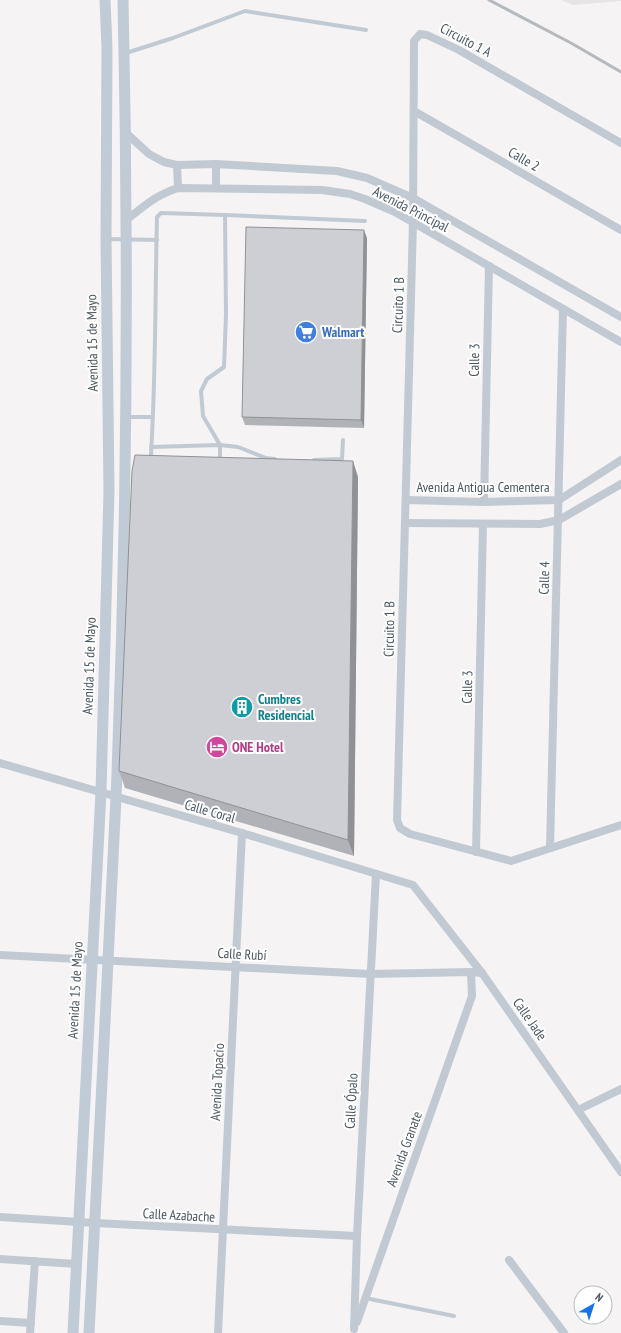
<svg xmlns="http://www.w3.org/2000/svg" width="621" height="1333" viewBox="0 0 621 1333" font-family="'PT Sans Narrow',sans-serif">
<rect width="100%" height="100%" fill="#f5f3f3"/>
<!-- education -->
<polygon fill="#e6e4e5" points="561,0 621,0 621,1 573,5"/>
<g fill="none" stroke-linecap="round" stroke-linejoin="round">
<!-- service -->
<g stroke="#c1cad2" stroke-width="4">
<polyline points="126,53 173,38 245,11 366,30"/>
<polyline points="225,215 365,221"/>
<polyline points="106,239 157,240"/>
<polyline points="126,417 152,417"/>
<polyline points="151,447 220,445 220,457 217,460"/>
<path d="M 154,459 L 152,458 L 151,454 C 156,375 155,296 157,217 L 161,213 L 225,215 L 226,315 L 224,367 L 207,379 L 201,391 L 203,416 L 220,445 L 238,447 L 266,458 L 275,459"/>
<polyline points="314,460 342,459 343,440"/>
<polyline points="212,825 217,811"/>
<polyline points="365,1298 454,1316"/>
</g>
<!-- minor -->
<g stroke="#c1cad2" stroke-width="8">
<polyline points="414,111 621,230"/>
<polyline points="126,133 149,154 164,162 177,165 216,164 337,171 367,178 413,198 621,317"/>
<polyline points="621,143 459,50 427,35 420,34 414,41 413,222 397,820 400,828 410,834 511,861 621,825"/>
<polyline points="216,164 216,188"/>
<polyline points="177,165 178,188"/>
<path d="M 126,220 C 146,205 154,196 178,188 L 322,190 L 350,194 L 365,199 L 395,212 L 621,342"/>
<polyline points="406,500 484,502 559,500 621,460"/>
<polyline points="484,502 489,266"/>
<polyline points="405,523 540,524 559,520 621,484"/>
<polyline points="0,763 242,833 413,885 482,973 621,1172"/>
<polyline points="550,848 563,309"/>
<polyline points="476,852 483,524"/>
<polyline points="0,955 370,974 471,972 482,973"/>
<polyline points="578,1110 621,1089"/>
<polyline points="0,1217 95,1223 357,1236"/>
<polyline points="0,1259 76,1264"/>
<polyline points="509,1260 564,1333"/>
<polyline points="0,1321 31,1323"/>
<polyline points="357,1322 472,996 471,972"/>
<polyline points="354,1329 357,1236 376,874"/>
<polyline points="30,1333 35,1261"/>
<polyline points="218,1333 242,833"/>
</g>
<!-- secondary -->
<g stroke="#c1cbd6" stroke-width="11">
<polyline points="73,1333 101,792 109,491 106,239 107,48 105,0"/>
<path d="M 89,1333 C 98,1154 108,976 116,797 C 127,532 129,266 123,0"/>
</g>
<!-- rail -->
<polyline stroke="#b5b8bd" stroke-width="3" points="489,0 571,43 621,72"/>
</g>
<!-- wall -->
<g fill="#b0b2b7">
<polygon points="367,238 364,428 245,425 242,417"/>
<polygon points="358,477 354,856 125,788 119,771"/>
</g>
<!-- shaded-wall -->
<g fill="#909195">
<polygon points="364,230 367,238 364,428 361,420"/>
<polygon points="353,461 358,477 354,856 348,840"/>
</g>
<!-- building -->
<g fill="#cdcfd5" stroke="#909195">
<polygon points="246,227 364,230 361,420 242,417"/>
<polygon points="135,455 353,461 348,840 119,771 132,471"/>
</g>
<!-- icons -->
<defs>
<g id="supermarket-disc" transform="scale(1.15)"><circle r="9.5" fill="#3f7fe0" stroke="#fff"/><path d="M-6-5.5h2.5l.6 2H6L4.5 2H-2.5L-4.4-4H-6ZM-1.5 3.2a1.3 1.3 0 1 0 .1 0ZM3 3.2a1.3 1.3 0 1 0 .1 0Z" fill="#fff"/></g>
<g id="building-disc" transform="scale(1.15)"><circle r="9.5" fill="#0f9aa8" stroke="#fff"/><path d="M-4-6H4V6H1V3H-1V6H-4ZM-2.5-4.3h1.7v1.8h-1.7ZM.8-4.3h1.7v1.8H.8ZM-2.5-1h1.7V.8h-1.7ZM.8-1h1.7V.8H.8Z" fill="#fff"/></g>
<g id="hotel-disc" transform="scale(1.15)"><circle r="9.5" fill="#d1479c" stroke="#fff"/><path d="M-6-4.5h1.5V1H6V5H4.5V3h-9V5H-6ZM-4 0a1.8 1.8 0 1 1 3.6 0ZM.5 0V-2.5h3Q6-2.5 6 0Z" fill="#fff"/></g>
</defs>
<g fill-rule="evenodd">
<use href="#supermarket-disc" x="306" y="332"/>
<use href="#building-disc" x="242" y="707"/>
<use href="#hotel-disc" x="217" y="747"/>
</g>
<g text-anchor="middle" dominant-baseline="central" stroke-width="4" stroke-linejoin="round" paint-order="stroke">
<!-- street labels -->
<g font-size="14" fill="#4a5661" stroke="#fff">
<text transform="translate(466 40) rotate(28)">Circuito 1 A</text>
<text transform="translate(524 159) rotate(30)">Calle 2</text>
<text transform="translate(411 209) rotate(27)">Avenida Principal</text>
<text transform="translate(398 305) rotate(-88)">Circuito 1 B</text>
<text transform="translate(92 343) rotate(-91)">Avenida 15 de Mayo</text>
<text transform="translate(474 360) rotate(-89)">Calle 3</text>
<text x="483" y="487">Avenida Antigua Cementera</text>
<text transform="translate(544 578) rotate(-88)">Calle 4</text>
<text transform="translate(389 629) rotate(-89)">Circuito 1 B</text>
<text transform="translate(89 666) rotate(-88)">Avenida 15 de Mayo</text>
<text transform="translate(467 687) rotate(-89)">Calle 3</text>
<text transform="translate(210 811) rotate(16)">Calle Coral</text>
<text transform="translate(242 954) rotate(3)">Calle Rubí</text>
<text transform="translate(75 990) rotate(-87)">Avenida 15 de Mayo</text>
<text transform="translate(530 1019) rotate(55)">Calle Jade</text>
<text transform="translate(217 1082) rotate(-87)">Avenida Topacio</text>
<text transform="translate(351 1101) rotate(-87)">Calle Ópalo</text>
<text transform="translate(404 1149) rotate(-70)">Avenida Granate</text>
<text transform="translate(179 1215) rotate(3)">Calle Azabache</text>
</g>
<!-- shop labels -->
<g font-size="14" font-weight="bold" fill="#366cbe" stroke="#fff" text-anchor="start">
<text x="322" y="332">Walmart</text>
</g>
<!-- culture labels -->
<g font-size="14" font-weight="bold" fill="#0d838f" stroke="#fff" text-anchor="start">
<text x="258" y="699">Cumbres<tspan x="258" dy="16">Residencial</tspan></text>
</g>
<!-- hotel labels -->
<g font-size="14" font-weight="bold" fill="#b23c85" stroke="#fff" text-anchor="start">
<text x="232" y="747">ONE Hotel</text>
</g>
</g>
<!-- north arrow -->
<g transform="translate(593 1305) rotate(39)"><circle r="19" fill="#ffffff" stroke="#b7bbc0"/>
<path d="M0-3L7 15L0 10L-7 15Z" fill="#1a73e8"/>
<text y="-6" font-size="11" font-weight="bold" text-anchor="middle" fill="#4a5661">N</text>
</g>
</svg>
